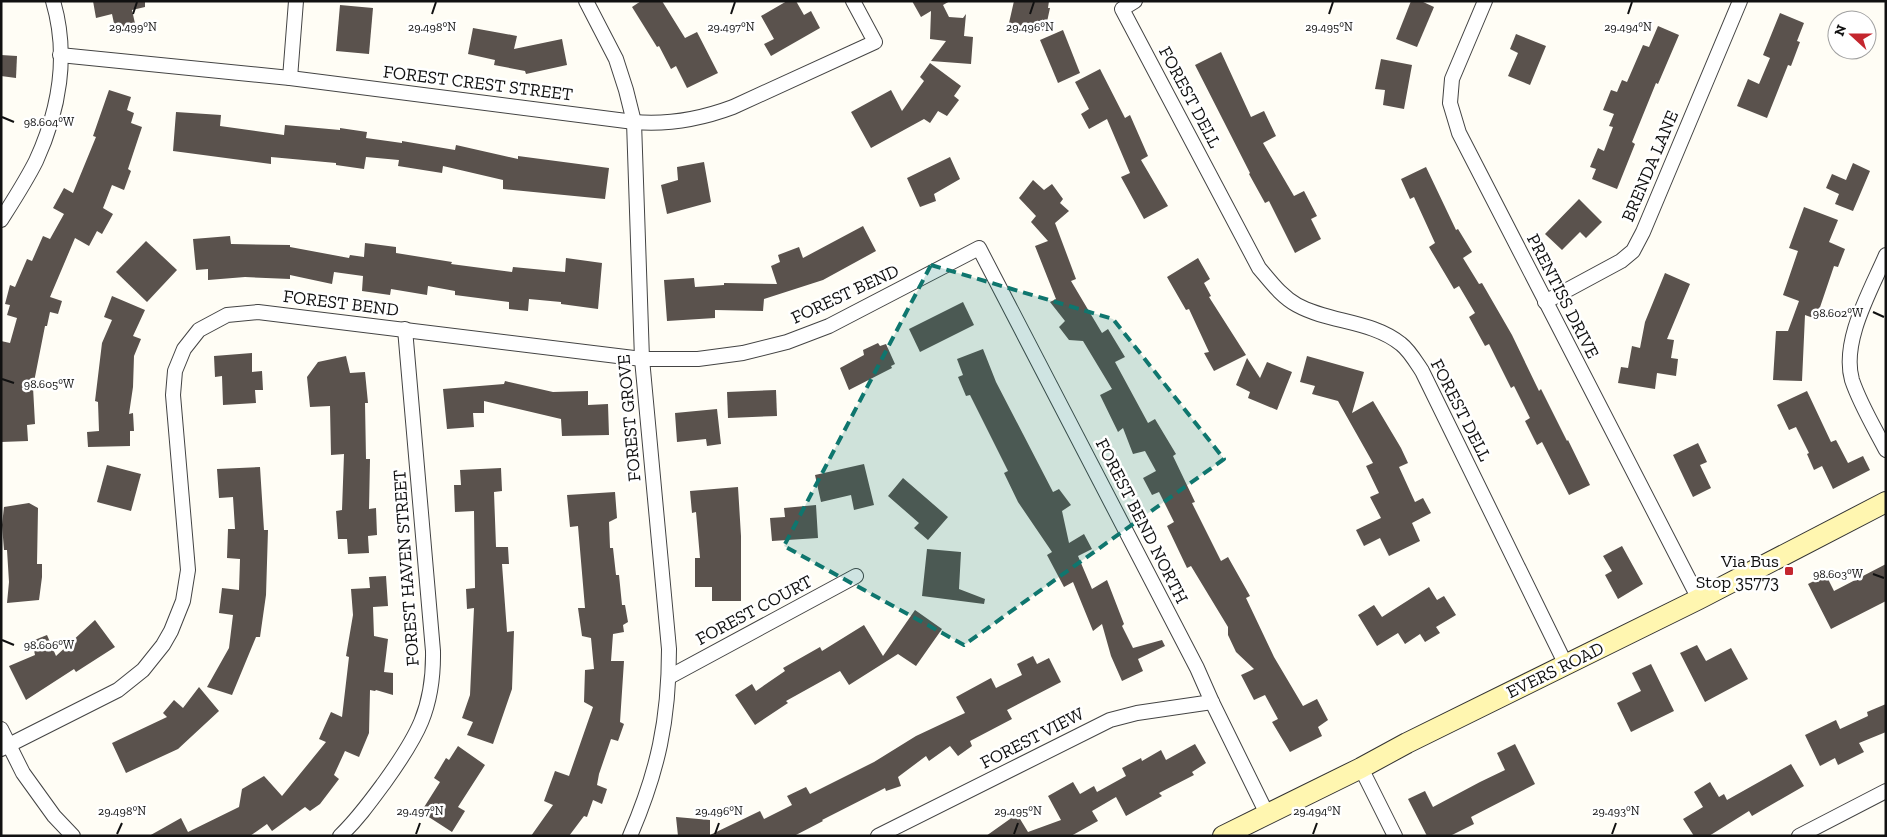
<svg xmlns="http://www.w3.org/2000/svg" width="1887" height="837" viewBox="0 0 1887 837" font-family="'Zilla Slab',serif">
<rect width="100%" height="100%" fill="#fffdf5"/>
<!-- building -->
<g fill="#5a524d">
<polygon points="93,1 145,1 145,7 132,10 136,28 116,33 112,14 96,18"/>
<polygon points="641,1 662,1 685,38 697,32 718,73 687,88 676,66 671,69 659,46 657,47 632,7"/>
<polygon points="787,1 796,1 804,15 811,11 820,28 771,56 764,44 774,39 761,16"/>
<polygon points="912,1 950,1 943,5 949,17 963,18 966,14 964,36 973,37 971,64 931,61 946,41 930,39 931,11 921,17"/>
<polygon points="1014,1 1049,1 1048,8 1050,8 1045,31 1009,23"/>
<polygon points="1411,1 1421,1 1434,7 1417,47 1396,39"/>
<polygon points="340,5 373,8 369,54 336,51"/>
<polygon points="1780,13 1804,23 1797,41 1800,42 1791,66 1788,65 1767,118 1737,106 1748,79 1759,84 1770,58 1763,55"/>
<polygon points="1658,26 1679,35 1658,84 1656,83 1632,142 1635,144 1617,189 1592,179 1596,169 1590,167 1598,148 1604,151 1613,127 1609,126 1614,114 1603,110 1611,90 1617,92 1622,80 1627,82 1643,45 1649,47"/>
<polygon points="473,28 517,36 514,49 562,39 567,65 526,74 525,71 494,65 495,60 468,54"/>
<polygon points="1063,30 1080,73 1058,83 1040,40"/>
<polygon points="1516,34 1546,46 1530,85 1508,76 1518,53 1510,49"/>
<polygon points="1221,52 1251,117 1264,111 1276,136 1263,143 1294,196 1304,191 1317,216 1311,219 1321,239 1295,253 1269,201 1265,203 1249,174 1250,173 1195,65"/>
<polygon points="1,55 17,56 16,78 1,76"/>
<polygon points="1381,59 1412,65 1404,109 1383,105 1385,90 1375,89"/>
<polygon points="930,63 961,86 954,96 959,100 947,116 938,111 930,123 924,119 871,148 851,112 891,90 902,111 924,81 920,77"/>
<polygon points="1100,69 1125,118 1130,115 1148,156 1141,160 1168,206 1144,219 1121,177 1130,173 1107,119 1089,129 1081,114 1089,109 1075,82"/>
<polygon points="109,90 131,97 127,110 134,113 131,123 142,127 128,169 131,171 124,190 112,185 103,208 113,214 102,234 97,231 89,246 75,238 50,297 62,301 58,314 50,312 47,326 45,326 33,387 35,424 27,425 28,441 1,442 1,341 10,343 17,318 7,315 10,305 5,304 10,285 15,287 27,259 32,261 43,236 50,239 64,214 53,208 64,188 73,193 96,137 93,136"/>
<polygon points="176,112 221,115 220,126 284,135 285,125 340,130 340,128 367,132 366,138 402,143 402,141 455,150 456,145 518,159 518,156 609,168 605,199 503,189 503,180 443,166 442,173 398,166 399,160 366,157 364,169 336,165 336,163 271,157 271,164 173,151"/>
<polygon points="950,157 960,179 934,194 936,201 920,207 907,178"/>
<polygon points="704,162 711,202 667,214 661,185 678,180 677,167"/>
<polygon points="1853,163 1870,171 1853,211 1835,204 1839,194 1826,188 1832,174 1846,180"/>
<polygon points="1426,167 1456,230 1458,229 1472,252 1463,258 1479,284 1482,283 1512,335 1539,391 1541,389 1567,441 1568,440 1590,485 1569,495 1542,442 1537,445 1525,421 1530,418 1514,386 1511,388 1489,344 1485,346 1469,317 1475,313 1459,286 1454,289 1429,247 1435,243 1414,197 1410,199 1401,179"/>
<polygon points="1033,180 1044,190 1052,184 1063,199 1060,203 1069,211 1055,223 1076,279 1071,281 1102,333 1108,329 1125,357 1115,362 1148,423 1155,419 1176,454 1173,456 1195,502 1192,503 1221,561 1228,557 1250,596 1246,598 1274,657 1303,706 1317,699 1328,720 1318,727 1322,736 1290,752 1272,722 1278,719 1265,695 1254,700 1241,675 1254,669 1236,652 1228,635 1228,627 1191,566 1187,568 1167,526 1174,522 1159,492 1152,495 1143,478 1156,471 1145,451 1133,454 1123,428 1118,432 1100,395 1112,389 1083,341 1069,340 1059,327 1065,321 1050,302 1056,299 1035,246 1048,241 1031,222 1036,216 1019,198"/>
<polygon points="1579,199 1602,222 1586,238 1580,232 1562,250 1545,234"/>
<polygon points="1804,207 1838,220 1829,242 1845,249 1838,267 1834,266 1816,319 1805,315 1802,381 1773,380 1776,331 1788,331 1799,301 1783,295 1798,251 1789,248"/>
<polygon points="863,226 876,251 823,280 764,299 763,311 715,310 715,318 667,321 664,280 694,278 695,287 724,285 724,283 777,284 771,266 780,262 778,255 799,247 803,258"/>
<polygon points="230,236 231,244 290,245 290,247 349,258 350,255 364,257 365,243 396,247 396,253 452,262 451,264 512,272 513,267 565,272 566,258 602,263 598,309 561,304 561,302 529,299 528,311 509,309 509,302 455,295 455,291 428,286 427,295 391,289 390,295 362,291 363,276 334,272 332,284 290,275 290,279 245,277 208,280 208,269 196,270 193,239"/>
<polygon points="146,241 177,270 147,302 116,272"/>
<polygon points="1198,258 1210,279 1204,283 1211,296 1209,297 1246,355 1214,371 1204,353 1209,352 1189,309 1186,310 1167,277"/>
<polygon points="1665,273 1690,284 1667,339 1674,340 1671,358 1678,359 1676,376 1657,373 1655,389 1618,383 1621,367 1628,368 1632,346 1640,348 1645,322"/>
<polygon points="112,296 145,310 133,336 141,339 134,356 133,387 129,414 133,413 134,431 130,431 130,446 88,447 87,432 99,431 98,402 95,401 102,343 112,320 104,317"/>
<polygon points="963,302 974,325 920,352 909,329"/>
<polygon points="878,343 880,346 886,344 895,364 891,366 892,368 849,390 840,368 864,355 863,350"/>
<polygon points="983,349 996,382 1053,492 1059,489 1071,505 1062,511 1069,543 1084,534 1092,549 1078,556 1092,589 1107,580 1124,624 1122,626 1133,648 1162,640 1165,646 1138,659 1143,671 1122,681 1111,656 1102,624 1093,631 1073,582 1064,587 1047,555 1052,552 1018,502 1004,473 1008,471 970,395 966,396 958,377 963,375 957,359"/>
<polygon points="252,353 252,372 262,371 263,390 255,390 256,403 223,405 222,376 215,377 214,356"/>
<polygon points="346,356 350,373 365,372 368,403 365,403 366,459 370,459 369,509 376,508 377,535 368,536 369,553 348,554 347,539 338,539 336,511 342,510 344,454 331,455 330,406 310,407 307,377 318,362"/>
<polygon points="1307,356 1364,372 1352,413 1373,401 1401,448 1408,463 1399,467 1415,502 1423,498 1431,513 1412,523 1420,541 1389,556 1380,538 1364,546 1356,530 1381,518 1370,497 1379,493 1366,466 1373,463 1338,401 1312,394 1315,386 1300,382"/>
<polygon points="1247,358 1260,378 1267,362 1292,372 1277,410 1248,398 1250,392 1236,385"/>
<polygon points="505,381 553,392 588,391 588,405 608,404 609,435 562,436 561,419 484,401 484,413 473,413 474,427 447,429 443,389 504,384"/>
<polygon points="776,390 777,416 728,418 727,392"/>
<polygon points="1807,391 1831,442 1836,440 1848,463 1863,456 1870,470 1833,489 1822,466 1814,470 1807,454 1809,453 1796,427 1789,430 1777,405"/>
<polygon points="717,409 721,444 707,446 706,439 677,442 675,413"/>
<polygon points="1698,443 1707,462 1700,465 1711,488 1693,497 1673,455"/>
<polygon points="864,464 874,505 854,510 851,495 821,502 815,475"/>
<polygon points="107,465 141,474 131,511 97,502"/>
<polygon points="260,467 264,530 268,530 266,595 260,637 256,637 232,695 207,687 229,648 233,615 219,613 222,588 239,590 240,559 227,558 228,529 235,529 233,497 219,498 217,469"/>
<polygon points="501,468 502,491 494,492 496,547 508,547 509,564 502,564 507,632 514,631 512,689 493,744 467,735 473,722 462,718 470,695 474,608 467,609 466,589 475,588 474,511 455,512 454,485 461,485 460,470"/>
<polygon points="903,478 948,517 928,540 914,528 919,523 888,496"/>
<polygon points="738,487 741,536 741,601 712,601 712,587 695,587 695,558 700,558 696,512 692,513 690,491"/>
<polygon points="615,492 617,518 609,522 610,548 613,548 616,575 619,575 622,605 625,605 628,622 623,625 624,632 613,634 611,661 624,661 620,722 624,724 618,741 611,739 599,774 597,785 607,789 602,804 593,800 587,817 584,816 569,836 531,836 553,805 544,801 555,771 569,776 593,707 584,702 585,670 594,669 591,638 582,636 578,608 585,608 578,526 570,527 567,495"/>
<polygon points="29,503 38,508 37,564 42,564 42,577 39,600 7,603 9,582 7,550 4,550 2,525 4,507"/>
<polygon points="816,505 818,538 772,541 770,518 785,517 784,508"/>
<polygon points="1622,546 1643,584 1618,599 1605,575 1612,571 1603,556"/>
<polygon points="927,549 961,552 959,589 985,599 984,604 922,596"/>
<polygon points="1886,564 1886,601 1831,629 1808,584 1826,575 1834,591"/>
<polygon points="386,576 388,606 373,607 374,636 388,639 384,672 393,673 393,695 376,690 375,691 370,690 369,733 359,757 345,751 334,775 339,779 320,804 310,811 305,807 272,831 267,824 250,836 149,836 181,818 188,832 239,807 242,789 264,776 282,796 326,742 319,739 331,712 342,717 349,657 346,656 353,615 351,589 370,588 369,577"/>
<polygon points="1429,587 1437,600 1444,596 1456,615 1436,627 1440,633 1425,642 1420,634 1405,644 1398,633 1377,646 1358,615 1374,605 1382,617"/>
<polygon points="915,610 942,629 916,666 898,654 849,685 840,671 786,701 788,703 755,725 735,695 752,684 756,691 785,671 783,668 820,647 822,651 864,625 883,656"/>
<polygon points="95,620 115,647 76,672 74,669 26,700 9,666 35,655 32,641 47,635 56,656"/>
<polygon points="1697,645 1706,661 1731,648 1748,679 1705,702 1680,653"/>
<polygon points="1033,656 1037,664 1049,658 1061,682 1007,710 1012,719 970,741 972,746 958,756 950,746 929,761 926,756 898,777 901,786 886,791 885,788 822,820 823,821 794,836 678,836 676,817 710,820 710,835 760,811 764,819 792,805 787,796 806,787 810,794 874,762 916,736 965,713 956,697 991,678 996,688 1022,675 1017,664"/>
<polygon points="1651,664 1674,711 1631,732 1617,703 1641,691 1632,673"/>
<polygon points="199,687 219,711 178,749 126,773 112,743 167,717 163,713 174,700 183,708"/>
<polygon points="1886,704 1886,732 1859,743 1864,752 1838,765 1835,758 1820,766 1805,735 1836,720 1840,729 1868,716 1867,712"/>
<polygon points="1195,744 1206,763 1192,772 1194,775 1159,793 1162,796 1126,816 1116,797 1092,811 1098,821 1071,836 986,836 1017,814 1028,832 1061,820 1048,796 1073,782 1080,794 1094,786 1097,792 1126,776 1122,768 1141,758 1142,761 1161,750 1166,760"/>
<polygon points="1515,744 1535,784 1471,817 1474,824 1450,836 1427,836 1408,799 1425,791 1433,807 1480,782 1505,770 1497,753"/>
<polygon points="458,746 485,765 458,807 465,811 452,832 421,812 440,782 434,778 446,758 449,760"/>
<polygon points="1791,764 1804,786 1752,816 1749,811 1709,836 1694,836 1683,819 1703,807 1694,792 1710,782 1719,797 1724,794 1727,800"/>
</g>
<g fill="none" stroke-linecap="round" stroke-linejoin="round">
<!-- minor casing -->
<g stroke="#444" stroke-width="16">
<g id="minor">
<path d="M 586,1 L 616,59 L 626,90 L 634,122 L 642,359 L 669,649 C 669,720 658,771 630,836"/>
<path d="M 1135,1 L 1122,9 L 1259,268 C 1271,282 1281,296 1297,305 C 1330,323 1371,320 1401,344 C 1409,350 1416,362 1422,371 L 1566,665"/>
<polyline points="1485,1 1452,79 1450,103 1459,133 1699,599"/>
<path d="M 60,55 L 290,78 L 634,122 C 669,125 701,119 733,107 L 875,42 L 853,1"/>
<polyline points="290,78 296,1"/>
<path d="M 1,220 C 13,201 26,181 36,161 C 59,111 69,55 53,1"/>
<path d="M 1886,255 C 1871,290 1841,341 1852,380 C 1860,404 1874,427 1886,450"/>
<polyline points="1545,302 1621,261 1633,251 1643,232 1740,1"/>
<polyline points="669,677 856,576"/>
<polyline points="1,729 23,773 54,816 73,836"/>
<polyline points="1,749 118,690 143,670 163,645 171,631 183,601 188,570 173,395 175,371 184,349 199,330 227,315 258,312 642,359 698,359 743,353 787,342 829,326 979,248 1197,668 1212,702 1267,814"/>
<polyline points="1361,768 1395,836"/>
<path d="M 340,836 C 357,820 370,802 384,783 C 417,737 434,709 433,651 L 405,329"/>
<polyline points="878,836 1110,720 1137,713 1212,702"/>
<polyline points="1799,836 1886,791"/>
</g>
</g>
<!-- secondary casing -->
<g stroke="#333" stroke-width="22">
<polyline id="secondary" points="1223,836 1361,768 1407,743 1699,599 1886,502"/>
</g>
<!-- minor -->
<use href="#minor" stroke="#fff" stroke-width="14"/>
<!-- secondary -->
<use href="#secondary" stroke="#fff6b0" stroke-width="20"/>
</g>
<!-- marked area -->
<path fill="#0f766e" fill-opacity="0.2" stroke="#0f766e" stroke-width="4" stroke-dasharray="10 6" stroke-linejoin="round" d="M 931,265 L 1113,319 L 1224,459 L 964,645 L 784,546 Z"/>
<!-- ticks -->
<path fill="none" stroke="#111" stroke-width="2" d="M 133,14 L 137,2M 432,14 L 436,2M 731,14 L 735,2M 1030,14 L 1034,2M 1329,14 L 1333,2M 1628,14 L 1632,2M 2,117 L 14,122M 1873,312 L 1884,317M 2,379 L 14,383M 1873,574 L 1884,578M 2,640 L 14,645M 117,834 L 122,823M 416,834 L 420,823M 715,834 L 719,823M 1014,834 L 1018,823M 1313,834 L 1317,823M 1612,834 L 1616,823"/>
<!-- markers -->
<rect fill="#c4262e" stroke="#fff" stroke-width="2" x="1784" y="566" width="10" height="10" rx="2.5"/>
<g text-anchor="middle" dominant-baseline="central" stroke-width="5" stroke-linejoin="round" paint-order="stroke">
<!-- street labels -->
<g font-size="18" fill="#111" stroke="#fff">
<text transform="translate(478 83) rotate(7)">FOREST CREST STREET</text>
<text transform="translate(1190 97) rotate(62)">FOREST DELL</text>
<text transform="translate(1650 166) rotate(-67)">BRENDA LANE</text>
<text transform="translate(845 294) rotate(-25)">FOREST BEND</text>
<text transform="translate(1563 296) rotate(63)">PRENTISS DRIVE</text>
<text transform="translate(341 303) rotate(7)">FOREST BEND</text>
<text transform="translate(1461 410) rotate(63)">FOREST DELL</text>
<text transform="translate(629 418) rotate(-95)">FOREST GROVE</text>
<text transform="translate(1142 521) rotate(63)">FOREST BEND NORTH</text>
<text transform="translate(406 568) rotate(-94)">FOREST HAVEN STREET</text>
<text transform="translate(754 610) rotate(-28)">FOREST COURT</text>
<text transform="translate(1555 670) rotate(-26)">EVERS ROAD</text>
<text transform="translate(1032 738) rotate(-27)">FOREST VIEW</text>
</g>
<!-- poi labels -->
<g font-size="18" fill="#111" stroke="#fff" text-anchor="end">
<text x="1779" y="561">Via Bus<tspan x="1779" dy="21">Stop 35773</tspan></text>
</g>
</g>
<g font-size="12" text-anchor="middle" fill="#111" stroke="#fff" stroke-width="5" stroke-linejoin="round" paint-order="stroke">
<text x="133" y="31">29.499°N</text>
<text x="1329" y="31">29.495°N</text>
<text x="432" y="31">29.498°N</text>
<text x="731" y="31">29.497°N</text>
<text x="1030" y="31">29.496°N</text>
<text x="1628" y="31">29.494°N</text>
<text x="49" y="126">98.604°W</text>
<text x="1838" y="317">98.602°W</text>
<text x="49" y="388">98.605°W</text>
<text x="1838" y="578">98.603°W</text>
<text x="49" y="649">98.606°W</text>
<text x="122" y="815">29.498°N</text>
<text x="420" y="815">29.497°N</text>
<text x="719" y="815">29.496°N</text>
<text x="1018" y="815">29.495°N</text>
<text x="1317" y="815">29.494°N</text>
<text x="1616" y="815">29.493°N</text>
</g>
<!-- border -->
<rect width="1887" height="837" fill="none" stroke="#111111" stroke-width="5"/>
<!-- north arrow -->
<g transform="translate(1852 35) rotate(291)"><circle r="24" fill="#ffffff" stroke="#a0a0a0"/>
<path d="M0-4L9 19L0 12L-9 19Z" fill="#c4262e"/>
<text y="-8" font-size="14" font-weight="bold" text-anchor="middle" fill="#111111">N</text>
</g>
</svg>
